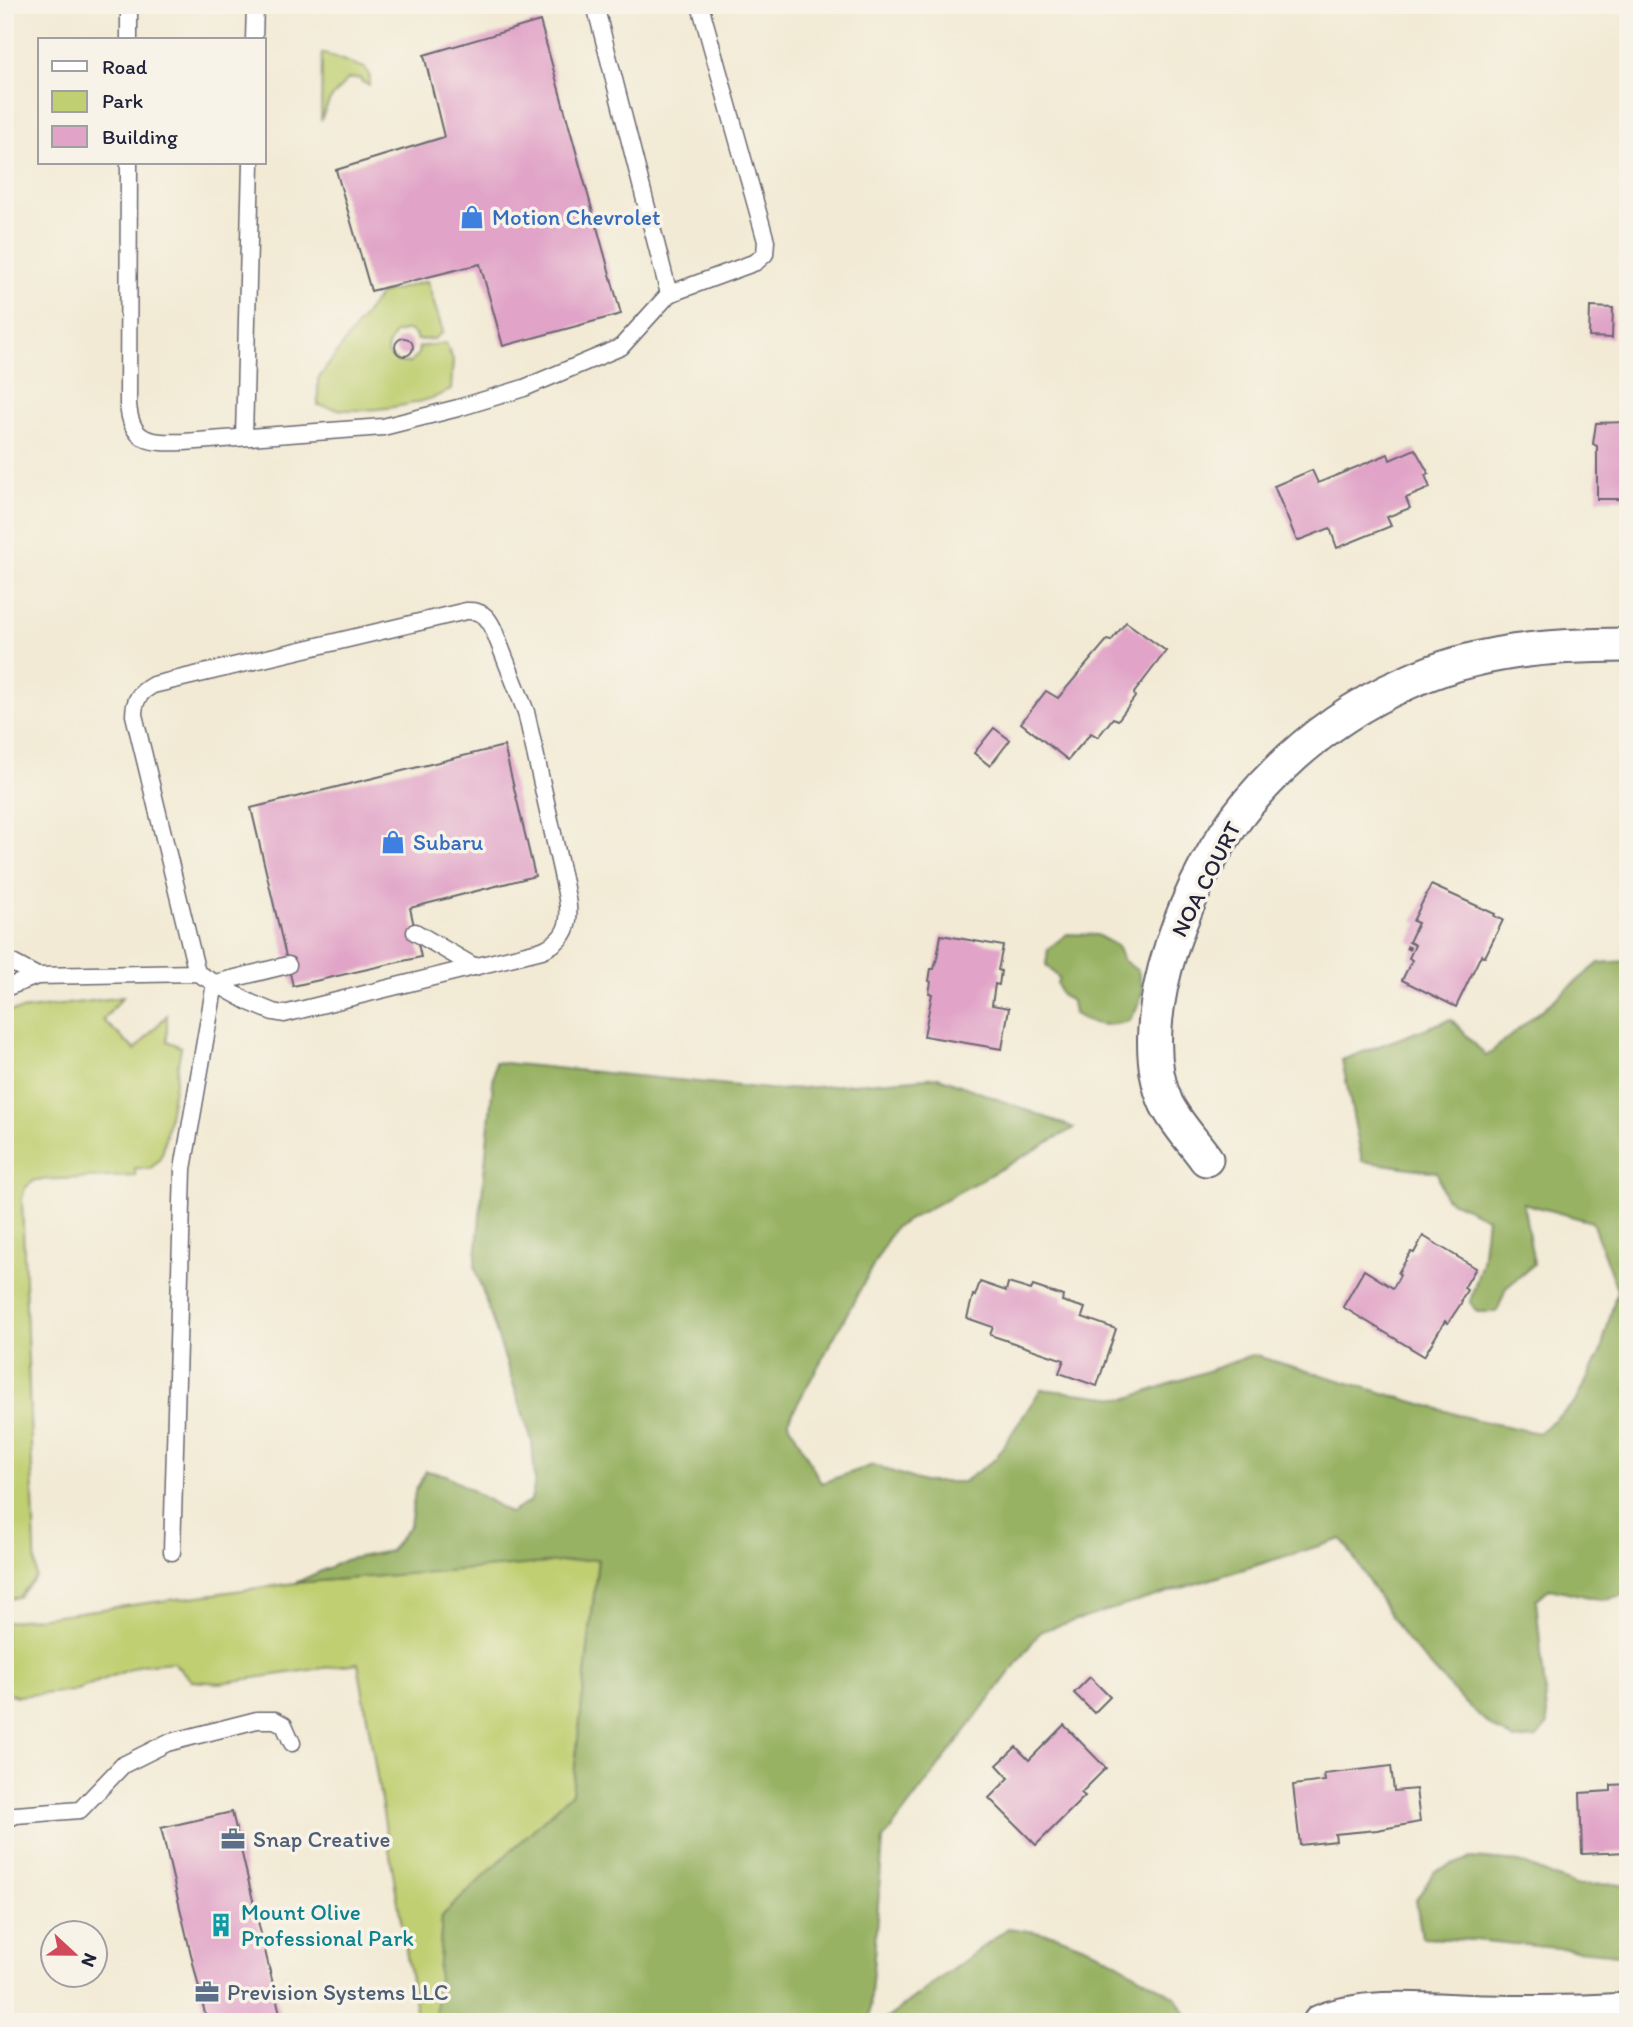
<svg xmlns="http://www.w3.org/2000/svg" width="1633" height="2027" viewBox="0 0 1633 2027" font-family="Itim,sans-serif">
<rect width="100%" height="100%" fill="#f7f3e8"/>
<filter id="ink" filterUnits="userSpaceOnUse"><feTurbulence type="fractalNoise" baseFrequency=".0143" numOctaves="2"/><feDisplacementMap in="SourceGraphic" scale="14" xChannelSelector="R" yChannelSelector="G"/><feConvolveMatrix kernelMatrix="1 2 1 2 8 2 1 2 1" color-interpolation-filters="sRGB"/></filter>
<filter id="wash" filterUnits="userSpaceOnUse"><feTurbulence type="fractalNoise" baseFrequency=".00686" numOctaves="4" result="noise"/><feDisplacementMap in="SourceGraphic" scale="28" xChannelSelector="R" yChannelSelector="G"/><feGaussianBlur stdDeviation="1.57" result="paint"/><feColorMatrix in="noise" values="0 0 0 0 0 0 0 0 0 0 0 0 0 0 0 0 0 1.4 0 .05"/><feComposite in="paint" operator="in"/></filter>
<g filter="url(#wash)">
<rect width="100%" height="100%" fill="#f2ead4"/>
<!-- green -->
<g fill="#c0cf71" stroke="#717856" stroke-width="2">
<polygon points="322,53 365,68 370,77 369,85 362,82 360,78 348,79 329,101 321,120"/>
<path d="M 427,281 L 443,332 L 434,339 L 417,340 L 415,335 L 409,330 L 395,333 L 388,346 L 387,353 L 397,362 L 410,363 L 418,354 L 419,347 L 446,343 L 453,360 L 451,389 C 429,404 377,411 350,410 C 340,410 328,407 318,405 L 318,379 L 380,294 Z"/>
<polygon points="123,997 103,1020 135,1050 167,1015 167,1041 181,1047 163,1151 159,1160 150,1169 135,1168 135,1176 35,1180 25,1188 22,1199 36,1577 19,1597 5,1600 5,1012"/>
<polygon points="598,1558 572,1793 442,1916 435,2022 418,2022 358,1663 220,1683 192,1681 173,1662 141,1665 74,1691 17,1696 5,1693 5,1622 295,1583"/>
</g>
<!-- forest -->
<g fill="#98b263" stroke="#5d6a4f" stroke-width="2">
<path d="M 1067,934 L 1097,935 L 1117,946 L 1123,960 L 1138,971 L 1143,989 L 1139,1004 L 1129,1021 C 1105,1027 1096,1027 1074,1014 L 1072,1001 L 1062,996 L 1057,983 L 1059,978 L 1046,965 L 1048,949 Z"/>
<polygon points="1628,961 1628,1594 1602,1600 1550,1588 1536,1600 1548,1724 1537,1738 1515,1740 1492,1727 1461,1699 1404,1637 1342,1539 1041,1631 883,1840 869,2022 435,2022 442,1916 572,1793 598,1559 295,1583 348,1559 390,1551 410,1525 415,1492 426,1471 446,1475 510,1513 531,1501 535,1481 532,1441 475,1268 495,1062 779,1090 939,1077 1074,1128 894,1228 788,1421 821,1483 873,1465 923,1482 963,1482 995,1459 1041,1389 1126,1399 1253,1355 1473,1419 1538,1433 1576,1402 1601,1351 1617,1290 1592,1222 1523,1203 1534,1264 1506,1288 1497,1312 1477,1312 1470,1302 1482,1262 1487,1218 1445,1198 1437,1172 1362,1161 1342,1060 1451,1019 1486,1056 1599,963"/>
<polygon points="1471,1858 1519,1862 1575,1885 1628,1884 1628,1955 1474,1940 1422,1938 1416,1900 1435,1871"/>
<polygon points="1008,1928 1056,1935 1099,1952 1177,1998 1190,2022 882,2022"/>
</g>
<g id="blocks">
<!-- building -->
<g fill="#e1a4c8">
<polygon points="540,21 621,314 503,346 480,264 371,291 336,170 444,137 424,55"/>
<polygon points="1590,307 1613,308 1612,338 1589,337"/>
<circle cx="404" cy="347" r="9"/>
<polygon points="1628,422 1628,499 1597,499 1597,446 1593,444 1596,423"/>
<polygon points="1415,449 1429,474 1425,475 1430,488 1406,498 1410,508 1387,517 1391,526 1337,548 1330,528 1297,541 1274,486 1312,470 1318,483 1388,454 1390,460"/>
<polygon points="1126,622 1166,651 1134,693 1135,697 1118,720 1113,718 1098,737 1091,733 1068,760 1021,723 1046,691 1058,698 1107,640 1111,641"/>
<polygon points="994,728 1010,740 990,766 974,753"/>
<polygon points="504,746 535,876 410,908 421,957 293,986 251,808"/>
<polygon points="1431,885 1495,914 1494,916 1503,920 1485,957 1481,955 1456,1007 1402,980 1412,960 1409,958 1415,945 1409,942 1418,923 1413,921"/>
<polygon points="941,935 1003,946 998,970 1001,971 999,985 995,984 992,1005 1009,1008 1002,1049 924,1036 932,994 929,993 931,982 929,981 931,969 934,969 937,958"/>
<polygon points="1423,1236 1476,1268 1464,1288 1467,1290 1461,1300 1462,1302 1448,1323 1445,1321 1424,1356 1343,1307 1364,1270 1393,1288 1400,1275 1398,1273 1411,1252 1414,1253"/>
<polygon points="980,1282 1006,1291 1008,1283 1031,1290 1033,1286 1063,1296 1062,1301 1085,1308 1082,1317 1116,1329 1097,1386 1059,1373 1064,1360 990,1335 993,1327 967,1318 973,1295 975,1296"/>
<polygon points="1090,1677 1110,1697 1094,1713 1074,1693"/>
<polygon points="1064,1725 1106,1768 1081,1793 1085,1796 1036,1845 989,1798 1009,1778 997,1765 1016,1747 1029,1760"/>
<polygon points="1391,1766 1394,1791 1416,1789 1420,1822 1377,1830 1335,1834 1336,1841 1300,1845 1293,1785 1325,1781 1324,1774"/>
<polygon points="1627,1784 1628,1852 1582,1854 1580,1793 1611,1791 1611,1785"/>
<polygon points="232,1812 282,2022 207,2022 161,1828"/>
</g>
</g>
</g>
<g filter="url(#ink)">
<use href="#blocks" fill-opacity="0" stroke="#6b6871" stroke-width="2"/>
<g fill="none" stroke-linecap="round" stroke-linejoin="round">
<!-- service casing -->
<g stroke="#6b6871" stroke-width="19">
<g id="service">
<polyline points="595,5 669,294"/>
<polyline points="129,40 129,5"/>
<polyline points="254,40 255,5"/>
<path d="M 129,163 L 128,404 C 131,443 150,443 184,442 L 383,427 L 458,408 L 524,388 L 621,347 L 669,294 L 756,262 L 765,254 L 766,241 L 700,5"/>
<polyline points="244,437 251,163"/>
<polyline points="415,932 475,967"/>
<polyline points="5,959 37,976"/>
<path d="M 5,988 L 37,976 L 197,973 L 251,1003 L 273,1012 L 284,1014 L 542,950 C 575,936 570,912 564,883 L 526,712 L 493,628 C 487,616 481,610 466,611 L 153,685 C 140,692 134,700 134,715 L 197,973"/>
<polyline points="172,1552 183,1169 215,983 288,965"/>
<polyline points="5,1820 16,1815 80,1810 123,1765 167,1743 257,1720 275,1720 284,1725 292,1743"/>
</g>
</g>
<!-- minor casing -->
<g stroke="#6b6871" stroke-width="37">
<g id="minor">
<path d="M 1206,1159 C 1193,1141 1175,1122 1166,1103 C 1128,1017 1192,870 1248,803 C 1291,752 1344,710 1406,683 C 1477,650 1551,645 1628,645"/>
<path d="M 1320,2022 C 1367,2002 1435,2011 1487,2012 C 1534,2013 1581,2013 1628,2010"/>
</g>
</g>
<!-- path -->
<polyline stroke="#6b6871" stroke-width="4.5" stroke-dasharray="5 5" stroke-linecap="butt" points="1406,947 1413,950"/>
<!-- service -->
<use href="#service" stroke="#fff" stroke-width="16"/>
<!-- minor -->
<use href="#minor" stroke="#fff" stroke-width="33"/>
</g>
</g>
<!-- icons -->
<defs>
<g id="shop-bare" transform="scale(1.89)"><path d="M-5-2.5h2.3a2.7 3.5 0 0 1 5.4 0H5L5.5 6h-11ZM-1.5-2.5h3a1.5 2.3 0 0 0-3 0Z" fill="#3f7fe0" stroke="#f7f3e8" stroke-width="2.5" paint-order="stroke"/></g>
<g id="office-bare" transform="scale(1.89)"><path d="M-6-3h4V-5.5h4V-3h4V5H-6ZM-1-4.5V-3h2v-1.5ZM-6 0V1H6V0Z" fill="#5c6f8a" stroke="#f7f3e8" stroke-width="2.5" paint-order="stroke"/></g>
<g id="building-bare" transform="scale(1.89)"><path d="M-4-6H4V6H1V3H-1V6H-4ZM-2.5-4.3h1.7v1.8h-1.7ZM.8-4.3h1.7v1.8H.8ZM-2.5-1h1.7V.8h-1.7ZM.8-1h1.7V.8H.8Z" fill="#0f9aa8" stroke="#f7f3e8" stroke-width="2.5" paint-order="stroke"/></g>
</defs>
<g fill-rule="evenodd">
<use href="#shop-bare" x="472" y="217"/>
<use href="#shop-bare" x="393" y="842"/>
<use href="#office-bare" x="233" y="1839"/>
<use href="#building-bare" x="221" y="1925"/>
<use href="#office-bare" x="207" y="1992"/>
</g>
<g text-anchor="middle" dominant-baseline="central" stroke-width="7" stroke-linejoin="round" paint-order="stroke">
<!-- shop labels -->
<g font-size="23" fill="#366cbe" stroke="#f7f3e8" text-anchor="start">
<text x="492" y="217">Motion Chevrolet</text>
<text x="413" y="842">Subaru</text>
</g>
<!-- street labels -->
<g font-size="23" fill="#22223b" stroke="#f7f3e8">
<text transform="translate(1206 879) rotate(-63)">NOA COURT</text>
</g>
<!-- service labels -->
<g font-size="23" fill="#4e5e75" stroke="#f7f3e8" text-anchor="start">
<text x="253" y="1839">Snap Creative</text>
<text x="227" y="1992">Prevision Systems LLC</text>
</g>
<!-- culture labels -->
<g font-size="23" fill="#0d838f" stroke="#f7f3e8" text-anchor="start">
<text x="241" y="1912">Mount Olive<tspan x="241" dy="26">Professional Park</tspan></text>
</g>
</g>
<!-- margin -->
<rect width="1633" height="2027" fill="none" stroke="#f7f3e8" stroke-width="28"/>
<!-- legend -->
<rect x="38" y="38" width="228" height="126" fill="#f7f3e8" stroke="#a29fa3" stroke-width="2"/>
<rect x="52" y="61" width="35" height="10" fill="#ffffff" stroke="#a29fa3" stroke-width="2"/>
<text x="102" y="74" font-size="21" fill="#22223b">Road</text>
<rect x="52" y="91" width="35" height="21" fill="#c0cf71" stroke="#a29fa3" stroke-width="2"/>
<text x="102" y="108" font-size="21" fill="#22223b">Park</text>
<rect x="52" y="126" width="35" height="21" fill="#e1a4c8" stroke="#a29fa3" stroke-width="2"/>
<text x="102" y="144" font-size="21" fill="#22223b">Building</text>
<!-- north arrow -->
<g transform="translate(74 1954) rotate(112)"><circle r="33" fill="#f7f3e8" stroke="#a29fa3" stroke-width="2"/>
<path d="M0-5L12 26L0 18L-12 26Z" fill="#d1495b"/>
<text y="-10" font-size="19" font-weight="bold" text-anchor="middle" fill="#22223b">N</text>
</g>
</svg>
